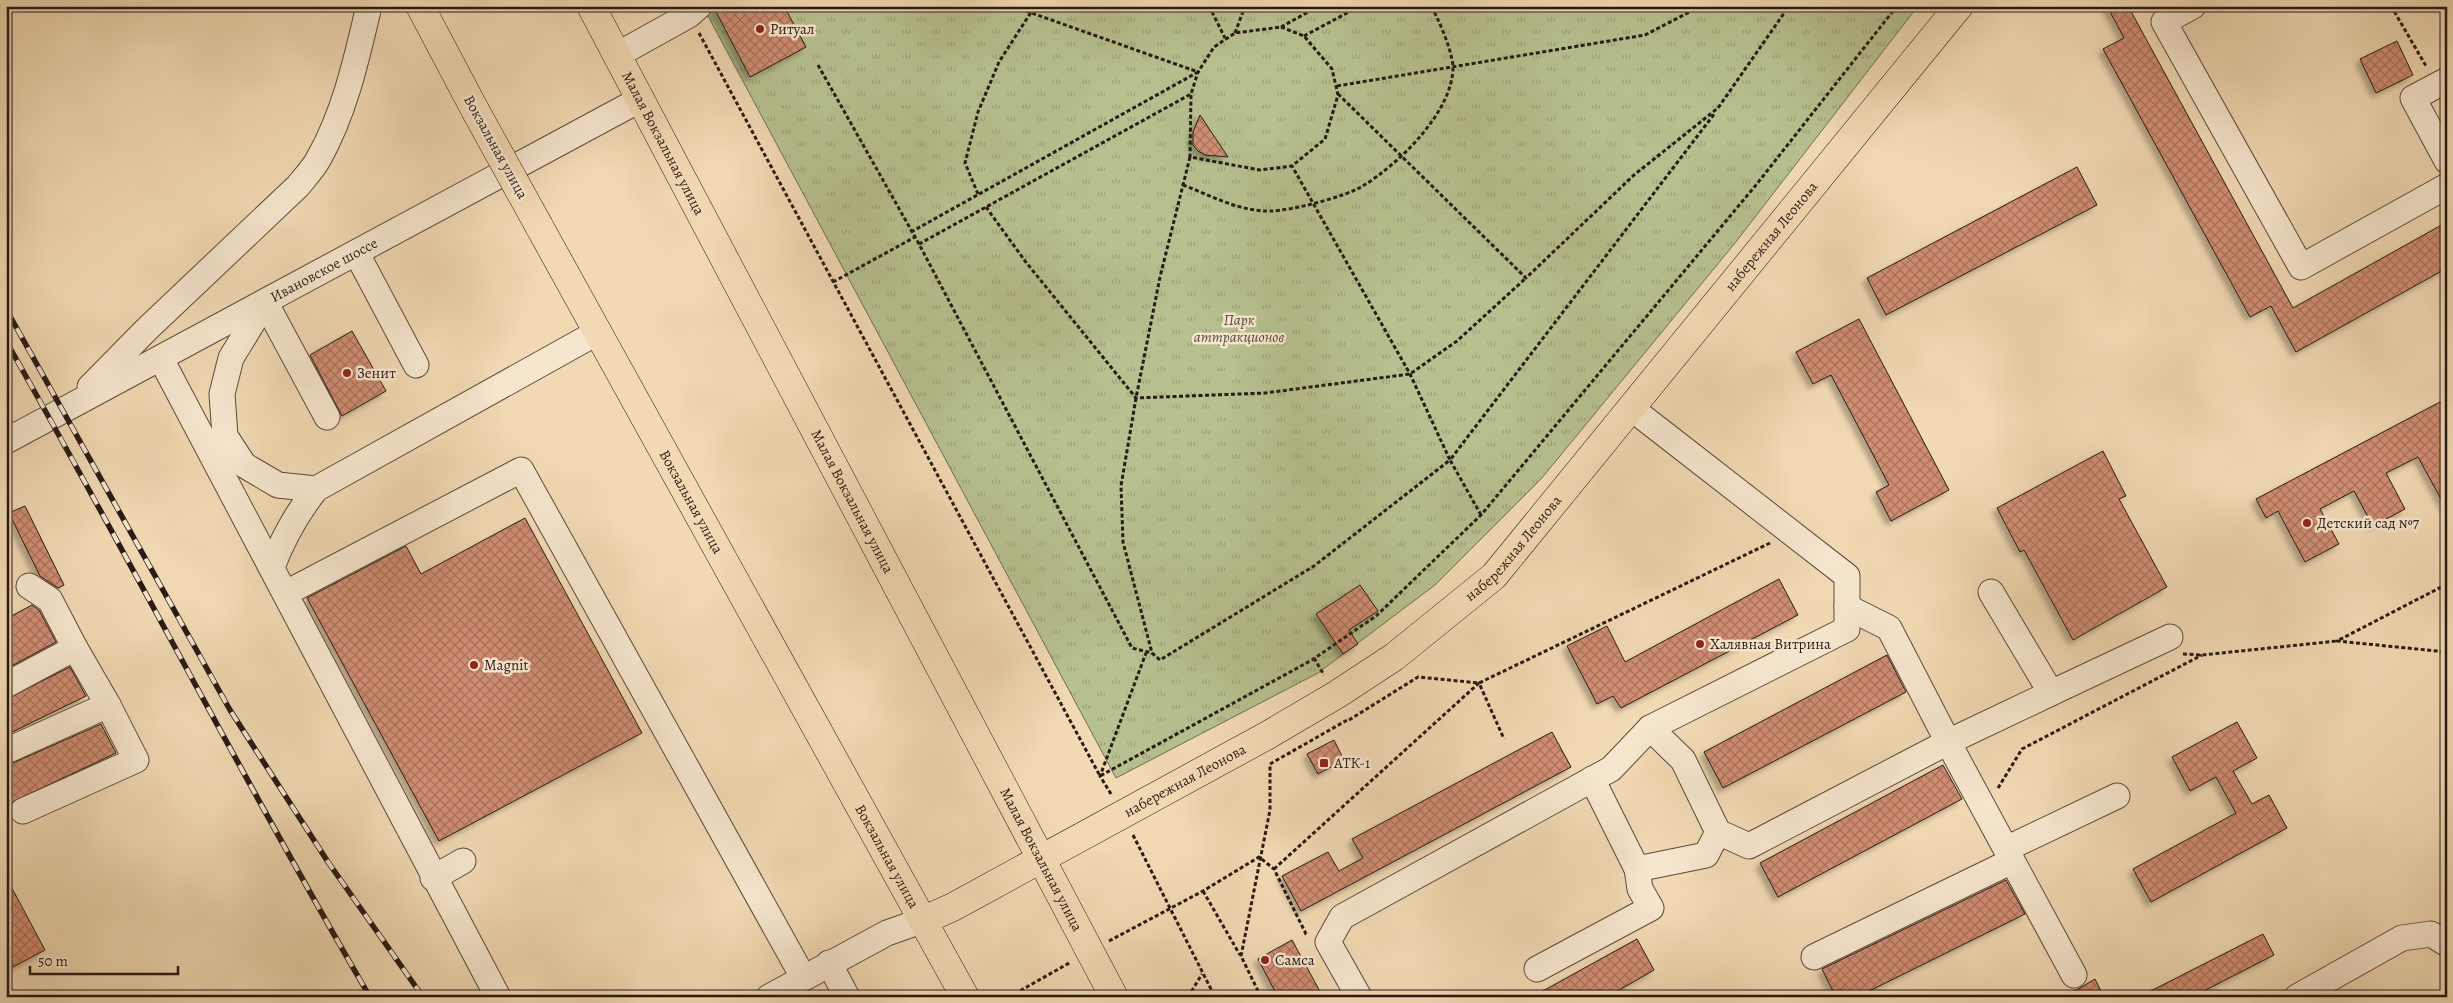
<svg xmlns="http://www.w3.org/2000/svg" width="2453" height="1003" viewBox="0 0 2453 1003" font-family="Alegreya,serif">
<defs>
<pattern id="park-tufts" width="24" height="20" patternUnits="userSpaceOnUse" patternTransform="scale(1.25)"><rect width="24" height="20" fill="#b7c08f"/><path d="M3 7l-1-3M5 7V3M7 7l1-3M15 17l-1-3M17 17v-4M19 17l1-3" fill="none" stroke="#9da47a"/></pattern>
<pattern id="building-cross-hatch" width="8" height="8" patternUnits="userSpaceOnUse" patternTransform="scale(1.25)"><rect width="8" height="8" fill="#d08d72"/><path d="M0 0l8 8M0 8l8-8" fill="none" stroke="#a9725c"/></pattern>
<filter id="shadow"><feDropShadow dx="-4.5" dy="4.5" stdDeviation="2.5" flood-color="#0004"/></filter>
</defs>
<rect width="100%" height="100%" fill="#f1d9b3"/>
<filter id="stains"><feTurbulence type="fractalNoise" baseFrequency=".004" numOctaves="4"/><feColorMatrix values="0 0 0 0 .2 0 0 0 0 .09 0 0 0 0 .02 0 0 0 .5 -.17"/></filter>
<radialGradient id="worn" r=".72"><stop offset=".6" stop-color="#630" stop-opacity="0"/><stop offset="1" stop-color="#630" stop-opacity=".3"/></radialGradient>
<!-- park -->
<polygon fill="url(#park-tufts)" stroke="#6f6d52" points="721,6 1918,6 1735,243 1541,479 1435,585 1318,673 1116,778 707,14"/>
<!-- building -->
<g fill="url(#building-cross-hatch)" stroke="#271a15" filter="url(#shadow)">
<polygon points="713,6 784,6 806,47 750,77"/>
<polygon points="2107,6 2128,6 2293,308 2447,222 2447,268 2296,352 2271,306 2250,317 2103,49 2124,38"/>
<polygon points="2397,41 2413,75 2376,93 2360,59"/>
<polygon points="1200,115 1228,157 1205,155 1198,151 1193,145 1193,132"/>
<polygon points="2077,167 2097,205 1886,315 1867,278"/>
<polygon points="1859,319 1949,490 1891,521 1876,492 1889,485 1831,375 1813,384 1796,352"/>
<polygon points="352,331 386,391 342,416 310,355"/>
<polygon points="2440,402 2447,414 2447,510 2418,457 2386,473 2405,509 2373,526 2354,491 2320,509 2339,544 2305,562 2278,511 2266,518 2256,499"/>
<polygon points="2103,451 2126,496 2119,499 2167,587 2073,640 2024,550 2020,552 1997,508"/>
<polygon points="25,506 64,585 58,588 40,576 9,513"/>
<polygon points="525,518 642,733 439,841 307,598 406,546 421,574"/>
<polygon points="1779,579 1798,615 1621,708 1613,696 1597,704 1567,646 1607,626 1625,662"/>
<polygon points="1360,585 1378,611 1349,630 1358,644 1343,654 1316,614"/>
<polygon points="32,605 39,610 56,642 6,669 6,619"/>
<polygon points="1887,655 1906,692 1723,788 1704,752"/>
<polygon points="70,667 86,696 6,735 6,699"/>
<polygon points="2237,722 2257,758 2233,771 2252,804 2269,795 2287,828 2151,902 2133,869 2236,813 2216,777 2190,791 2172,757"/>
<polygon points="101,724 116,753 6,805 6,766"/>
<polygon points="1552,732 1571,767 1301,911 1282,876 1328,852 1339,871 1363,858 1352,839"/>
<polygon points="1334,740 1344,760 1318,774 1307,754"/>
<polygon points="1943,765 1962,799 1778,897 1760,863"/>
<polygon points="6,877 45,950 13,967 6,954"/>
<polygon points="2006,880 2025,914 1857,997 1836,997 1822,969"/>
<polygon points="2263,934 2274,955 2192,997 2139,997"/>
<polygon points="1637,939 1654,970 1607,997 1532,997"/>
<polygon points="1292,940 1323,997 1278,997 1258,959"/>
<polygon points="2095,979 2104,997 2060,997 2080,988"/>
</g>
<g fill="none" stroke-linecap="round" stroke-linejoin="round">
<!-- minor casing -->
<g stroke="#5a4a3c" stroke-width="27">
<g id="minor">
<polyline points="2193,6 2164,22 2301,267 2447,186"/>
<polyline points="617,55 689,15 699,6"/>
<polyline points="2447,80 2413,98 2447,161"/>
<polyline points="357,254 416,365"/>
<polyline points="161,359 498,997"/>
<path d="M 90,387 L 146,330 L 298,186 C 305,177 314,168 319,158 C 345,112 357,57 369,6"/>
<path id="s1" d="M 6,441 L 641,99"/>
<polyline points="316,489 278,485 244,465 225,436 222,394 231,358 265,302 327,417"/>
<path d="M 272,567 C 283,538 297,513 316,489 L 598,332"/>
<polyline points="1991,592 2051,693 1948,742 2074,975"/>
<polyline points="286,593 521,470 803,977"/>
<polyline points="6,685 75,648"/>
<polyline points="2051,693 2170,637"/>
<polyline points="1650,728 1683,760 1718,832 1749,846 1948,742 1889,628 1847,607"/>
<polyline points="6,751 108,705 75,648 50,600 29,586"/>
<polyline points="1592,779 1637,869 1706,855 1718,832"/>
<polyline points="23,811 136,760 108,705"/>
<polyline points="2006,849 2117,796"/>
<polyline points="433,878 463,861"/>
<polyline points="1814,957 2012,861"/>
<polyline points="829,963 847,997"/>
<polyline points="1537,969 1651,908 1640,889 1637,869"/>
<polyline points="769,997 887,933 924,920"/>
<polyline points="1359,997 1328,942 1342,917 1611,769 1650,728 1847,629 1847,576 1631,408"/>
<polyline points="2297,997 2402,938 2431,934 2447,944"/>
</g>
</g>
<!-- major casing -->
<g stroke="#271a15" stroke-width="29">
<g id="major">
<path id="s2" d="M 591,6 L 1114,997"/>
<path id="s3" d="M 924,920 L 953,907 L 1268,735 L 1336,695 L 1394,657 L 1494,576 L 1959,6"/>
</g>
</g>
<!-- highway casing -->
<g stroke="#271a15" stroke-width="29">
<g id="highway">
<polyline points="420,6 475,110"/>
<path id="s4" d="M 539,226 L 965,997"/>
</g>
</g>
<!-- path -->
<g stroke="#271a15" stroke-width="3" stroke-dasharray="4 2.5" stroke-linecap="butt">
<polyline points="1209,6 1225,38"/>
<polyline points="2391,6 2426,66"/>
<polygon points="1281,27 1304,36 1332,69 1338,95 1325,139 1292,166 1260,170 1190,157 1191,94 1198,72 1214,47 1235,33"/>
<polyline points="1281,27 1319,6"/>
<polyline points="699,33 1100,776 1312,660 1376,616 1481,515 1756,185 1897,6"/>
<polyline points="1235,33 1245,6"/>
<polyline points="1304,36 1360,6"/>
<polyline points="818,65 919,244 1132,648 1152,653"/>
<polyline points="1337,86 1645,35 1701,6"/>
<polyline points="1338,94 1526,278 1634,175 1718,108 1789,6"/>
<polyline points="1190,157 1160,277 1136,398 1121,486 1123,542 1152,653 1160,660 1314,566 1450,460 1410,374 1292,166"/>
<path d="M 1183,185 C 1210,195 1240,212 1270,211 C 1290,211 1344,197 1361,187 C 1398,165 1453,112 1453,67 C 1452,50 1439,20 1431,6"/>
<polyline points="978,194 965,163 978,112 999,62 1035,6"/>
<polyline points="986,207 1025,261 1136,398 1265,393 1410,374 1457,341 1526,278"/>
<polyline points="911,232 1198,72 1012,6"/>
<polyline points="919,244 1191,94"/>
<polyline points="833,282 915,237"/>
<polyline points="1481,515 1450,460 1715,113"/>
<polyline points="2447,584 2337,641 2447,652"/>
<polyline points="2183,654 2202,655 2337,641"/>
<polyline points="1314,658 1324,675"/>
<polyline points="1349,720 1418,677 1479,683 1770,543"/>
<polyline points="1998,788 2022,749 2202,655"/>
<polyline points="1111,794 1100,776 1146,653"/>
<polyline points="1133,835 1215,997"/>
<polyline points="1274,869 1479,683 1504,739"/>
<polyline points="1203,891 1240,955"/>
<polyline points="1109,941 1203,891 1259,857 1274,869 1306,934 1308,935"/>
<polyline points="1009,997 1071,962"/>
<polyline points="1188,997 1202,974"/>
<polyline points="1261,997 1241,956 1270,810 1270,764 1349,719"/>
</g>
<!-- minor -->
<use href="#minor" stroke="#f6e6ce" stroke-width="25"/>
<!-- major -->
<use href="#major" stroke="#f1d9b3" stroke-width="28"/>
<!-- highway -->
<use href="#highway" stroke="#f1d9b3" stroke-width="28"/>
<!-- rail casing -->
<g stroke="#271a15" stroke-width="5.5">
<g id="rail">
<polyline points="6,309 230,710 328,862 423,997"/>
<path d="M 6,341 C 130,559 244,781 370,997"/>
</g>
</g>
<!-- rail -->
<use href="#rail" stroke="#f6e6ce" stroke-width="4" stroke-dasharray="11" stroke-linecap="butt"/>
<!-- highway-bridge casing -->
<g stroke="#271a15" stroke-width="29" stroke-linecap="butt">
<polyline id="highway-bridge" points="475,110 539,226"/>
</g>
<!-- highway-bridge -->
<use href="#highway-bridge" stroke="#f1d9b3" stroke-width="28"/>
</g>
<!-- markers -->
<g fill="#8f2418" stroke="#f6e6ce" stroke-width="2">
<circle cx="760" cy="29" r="5"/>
<circle cx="347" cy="373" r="5"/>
<circle cx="2307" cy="523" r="5"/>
<circle cx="1700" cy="644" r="5"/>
<circle cx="474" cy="665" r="5"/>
<rect x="1319" y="758" width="10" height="10" rx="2.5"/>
<circle cx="1265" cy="960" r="5"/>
</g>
<g text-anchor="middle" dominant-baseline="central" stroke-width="5" stroke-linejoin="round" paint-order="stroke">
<!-- poi labels -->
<g font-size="15" fill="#271a15" stroke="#f6e6ce" text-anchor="start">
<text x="770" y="29">Ритуал</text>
<text x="357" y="373">Зенит</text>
<text x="2317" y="523">Детский сад №7</text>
<text x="1710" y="644">Халявная Витрина</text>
<text x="484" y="665">Magnit</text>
<text x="1334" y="763">АТК-1</text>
<text x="1275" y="960">Самса</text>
</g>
<!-- street labels -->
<g font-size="15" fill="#271a15" stroke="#f6e6ce">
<text stroke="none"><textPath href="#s2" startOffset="155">Малая Вокзальная улица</textPath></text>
<text transform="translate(496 147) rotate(61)">Вокзальная улица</text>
<text stroke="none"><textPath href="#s3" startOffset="1106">набережная Леонова</textPath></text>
<text stroke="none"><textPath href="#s1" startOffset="361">Ивановское шоссе</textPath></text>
<text stroke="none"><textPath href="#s2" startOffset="560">Малая Вокзальная улица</textPath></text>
<text stroke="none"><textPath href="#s4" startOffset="315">Вокзальная улица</textPath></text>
<text stroke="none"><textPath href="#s3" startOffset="701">набережная Леонова</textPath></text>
<text stroke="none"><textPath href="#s3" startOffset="296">набережная Леонова</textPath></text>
<text stroke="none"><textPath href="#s4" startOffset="720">Вокзальная улица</textPath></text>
<text stroke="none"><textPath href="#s2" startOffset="965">Малая Вокзальная улица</textPath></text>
</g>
<!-- park labels -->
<g font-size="15" font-style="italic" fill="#524c3a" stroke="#f6e6ce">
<text x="1239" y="320">Парк<tspan x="1239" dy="17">аттракционов</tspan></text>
</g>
</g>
<!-- margin -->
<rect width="2453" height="1003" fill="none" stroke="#f1d9b3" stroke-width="25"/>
<rect x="8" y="8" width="2438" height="988" fill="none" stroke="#271a15" stroke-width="2.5"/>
<rect x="12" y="12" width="2428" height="978" fill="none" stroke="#271a15"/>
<!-- scale -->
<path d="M30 966v8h148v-8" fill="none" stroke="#271a15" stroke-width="2.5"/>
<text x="38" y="966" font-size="15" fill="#271a15" stroke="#f6e6ce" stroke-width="4" paint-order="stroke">50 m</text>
<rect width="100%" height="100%" filter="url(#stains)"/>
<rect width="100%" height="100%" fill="url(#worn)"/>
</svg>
